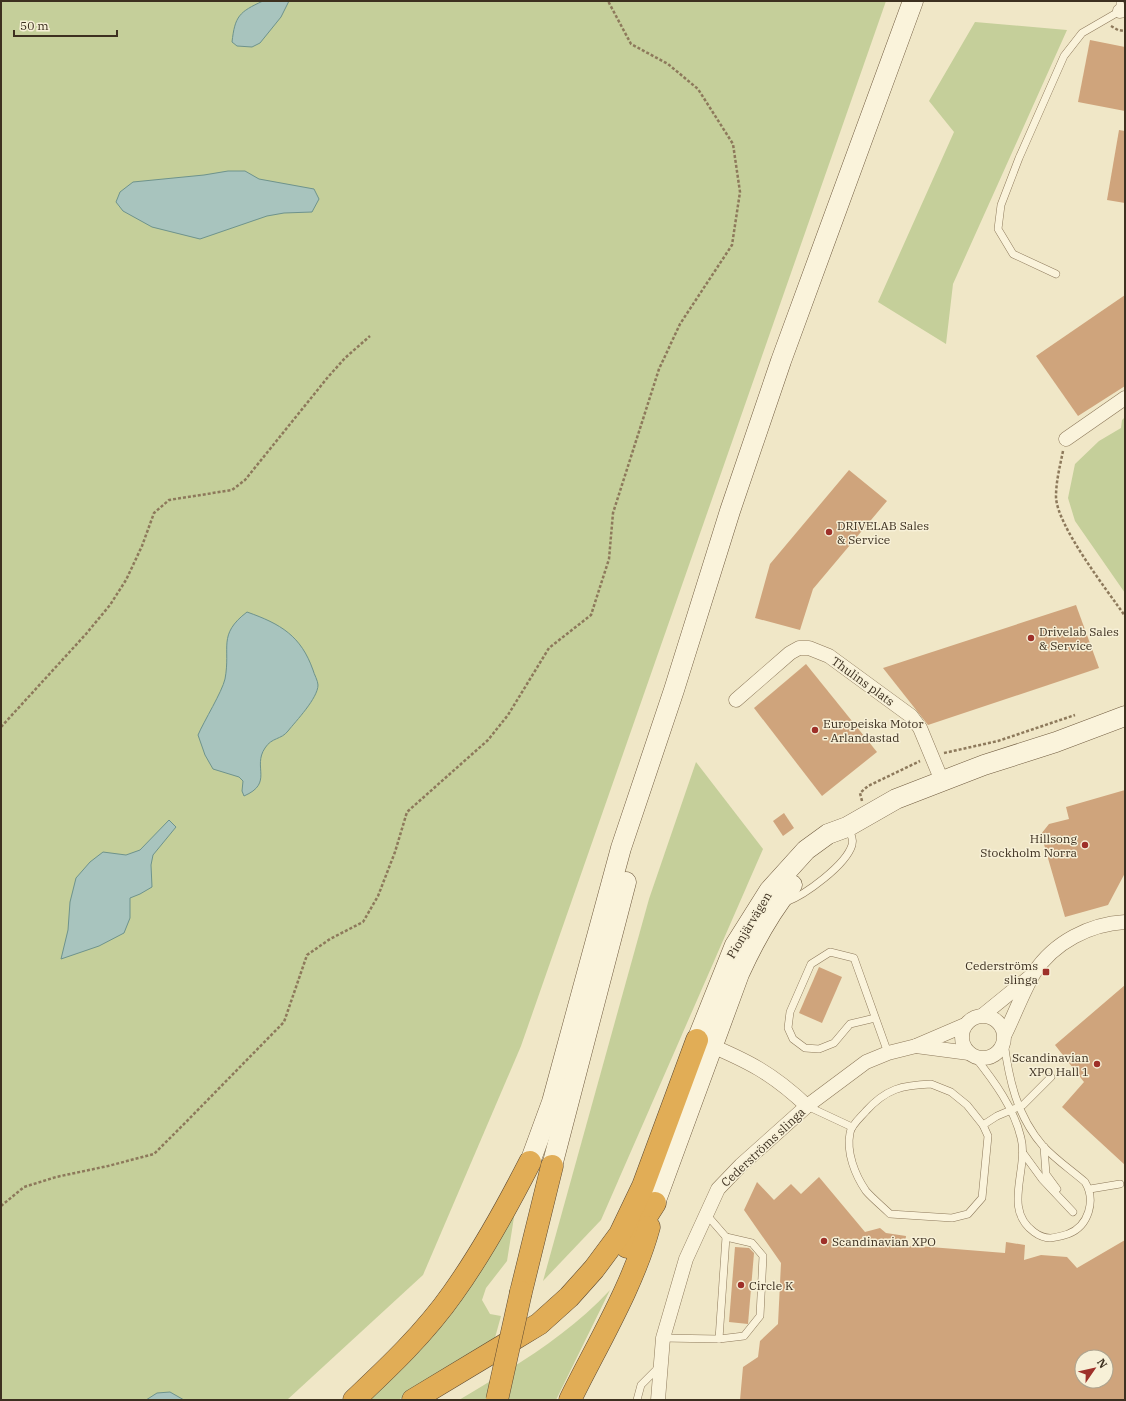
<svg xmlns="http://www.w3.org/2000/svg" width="1126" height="1401" viewBox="0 0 1126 1401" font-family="'IBM Plex Serif',serif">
<rect width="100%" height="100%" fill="#f0e7c7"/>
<!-- green -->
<g fill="#c5cf9a">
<polygon points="1,1 886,1 521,1046 423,1275 287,1400 1,1400"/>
<polygon points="975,22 1067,30 953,284 946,344 878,302 954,132 929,101"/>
<polygon points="1125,417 1125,593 1075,521 1068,498 1075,464 1099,441 1121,428 1122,420"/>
<polygon points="696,762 763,849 601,1220 543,1281 649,899"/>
<polygon points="515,1211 507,1261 486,1288 482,1300 490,1314 501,1316 493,1345 398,1400 367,1400"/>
<path d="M 610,1290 L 556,1400 L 459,1400 C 514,1367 566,1337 610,1290 Z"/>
</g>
<!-- water -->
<g fill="#a8c4be" stroke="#6e938c">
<path d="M 263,1 L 289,1 L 281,17 L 260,43 L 252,47 L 237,46 L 232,42 C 235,16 239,12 263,1 Z"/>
<polygon points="228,171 245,171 259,179 314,189 319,199 312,212 284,213 267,216 200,239 152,227 123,211 116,202 120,192 133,182 204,175"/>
<path d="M 247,612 C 281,624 301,636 313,670 C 314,674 318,681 318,685 C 318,698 296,721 288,731 C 281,740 272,737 265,748 C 252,767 274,783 244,796 L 242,791 L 243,781 L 239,777 L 213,769 L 205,755 L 198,735 C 204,721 222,692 225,679 C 231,647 217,635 247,612 Z"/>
<polygon points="169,820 176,827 153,855 151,865 152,887 140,894 130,898 130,918 124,933 99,946 61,959 68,930 70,902 76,878 90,862 103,852 126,855 140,850"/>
<polygon points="170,1392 184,1400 146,1400 157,1393"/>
</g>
<!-- building -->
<g fill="#cfa47c" fill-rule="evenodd">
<polygon points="1090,40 1125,47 1125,111 1078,102"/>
<polygon points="1119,130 1125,131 1125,203 1107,200"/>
<polygon points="1125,295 1125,386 1078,416 1036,356"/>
<polygon points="849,470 887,501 813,589 800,630 755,618 770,564"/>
<polygon points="1076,605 1099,668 928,725 883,668"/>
<polygon points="806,664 877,752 822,796 754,708"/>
<polygon points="1125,790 1125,873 1108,905 1065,917 1041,834 1049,824 1069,819 1066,807"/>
<polygon points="784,813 794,828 783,836 773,821"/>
<polygon points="819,967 842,977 822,1023 799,1013"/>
<polygon points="1125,985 1125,1165 1062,1107 1084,1082 1055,1045"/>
<path d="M 819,1177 L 865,1232 L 880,1228 L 886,1233 L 906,1236 L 905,1245 L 1005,1253 L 1006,1242 L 1025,1245 L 1024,1260 L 1041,1255 L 1067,1257 L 1077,1268 L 1125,1240 L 1125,1400 L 740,1400 L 743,1367 L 758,1357 L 760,1341 L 778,1324 L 781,1263 L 744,1210 L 757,1182 L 774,1200 L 791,1184 L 801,1194 ZM 1082,1357 L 1106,1357 L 1106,1381 L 1082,1381 Z"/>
<polygon points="735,1247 749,1248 754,1253 748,1324 729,1322"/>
</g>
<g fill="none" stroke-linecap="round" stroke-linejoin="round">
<!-- lane casing -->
<g stroke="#8d795b" stroke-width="8">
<g id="lane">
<polyline points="1056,274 1013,254 998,229 1001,205 1019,158 1064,56 1082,33 1120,11 1120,1"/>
<path d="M 786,902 C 805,895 846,865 852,845 C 854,838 850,833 847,827"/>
<polyline points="875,1018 850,1024 834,1043 819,1049 805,1048 793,1039 788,1028 790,1012 811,964 830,952 854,958 888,1053"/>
<path d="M 975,1057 C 994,1081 1014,1108 1021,1138 C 1029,1169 1002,1209 1034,1232 C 1046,1241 1055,1238 1068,1234 C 1089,1226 1096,1200 1085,1182 C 1071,1170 1055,1159 1043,1146 C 1017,1116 1009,1080 1004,1042"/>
<path d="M 931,1084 L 951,1092 L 967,1105 L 983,1125 L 988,1136 L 982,1198 L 968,1214 L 952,1218 L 890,1214 C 883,1207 873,1199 866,1191 C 855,1175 846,1152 850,1133 C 851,1125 861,1117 866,1111 C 886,1089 902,1085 931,1084 Z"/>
<polyline points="807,1106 852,1127"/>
<polyline points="983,1125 997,1116 1023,1105 1051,1077"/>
<polyline points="1044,1147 1046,1174 1057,1189"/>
<polyline points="1023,1153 1042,1179 1073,1212"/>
<polyline points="1090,1189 1120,1184"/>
<polyline points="663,1338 719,1339 744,1336 760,1316 763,1256 752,1243 726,1237 706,1214"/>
<polyline points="719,1339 726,1237"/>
<polyline points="637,1400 641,1385 660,1366"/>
</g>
</g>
<!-- street casing -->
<g stroke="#8d795b" stroke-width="15">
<g id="street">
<polyline points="1120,11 1125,10"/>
<polyline points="1066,439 1125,398"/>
<polyline points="736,700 790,653 799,648 809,648 829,656 911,716 920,728 942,781"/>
<polyline points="983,1015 1031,976"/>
<circle cx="983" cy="1037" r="21"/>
<path d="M 1005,1034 C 1015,1014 1023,991 1034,973 C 1054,942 1090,924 1125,922"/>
<path d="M 705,1043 C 748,1061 772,1073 807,1106"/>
<polyline points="916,1046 969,1053"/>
<polyline points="658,1400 663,1338 686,1259 718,1189 741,1165 807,1106 866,1062 888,1053 916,1046 965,1025"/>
</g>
</g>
<!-- secondary casing -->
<g stroke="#6f5a3e" stroke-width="21">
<g id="secondary">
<polyline points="697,1040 735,945 769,891 806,850 828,834 847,827 896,799 984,765 1056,742 1125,716"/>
<polyline points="530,1162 552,1102 621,848 674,690 730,511 781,361 913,1"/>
<polyline points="552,1166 626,882"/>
<path d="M 655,1203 L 739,974 C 753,943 770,912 792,885"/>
</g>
</g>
<!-- highway casing -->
<g stroke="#5b472f" stroke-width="23">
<g id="highway">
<polyline points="627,1247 655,1203"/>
<polyline points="521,1292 552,1166"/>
<path d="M 354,1400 C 389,1367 425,1333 453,1293 C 483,1251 507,1207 530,1162"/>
<polyline points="413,1400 539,1324 569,1297 594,1269 620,1234 643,1186 697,1040"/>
<path d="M 570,1400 C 597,1345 633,1286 649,1227"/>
</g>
</g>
<!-- path -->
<g stroke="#8d795b" stroke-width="2.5" stroke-dasharray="3 2" stroke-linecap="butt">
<polyline points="1111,26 1118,30 1125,31"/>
<path d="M 1063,451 C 1060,466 1056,481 1056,497 C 1057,526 1107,590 1125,616"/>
<polyline points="1,727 86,634 110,605 126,580 142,546 154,513 169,500 232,490 245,480 328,377 345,358 370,336"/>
<polyline points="944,753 998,741 1075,715"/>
<polyline points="862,801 860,793 868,786 920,761"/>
<polyline points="1,1206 24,1187 56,1177 108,1166 154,1154 187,1121 284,1022 307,955 330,939 363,922 378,896 395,852 407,812 488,740 508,715 549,648 591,615 609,559 613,513 659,369 680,324 732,245 740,192 733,144 698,89 668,64 631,44 608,1"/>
</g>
<!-- lane -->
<use href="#lane" stroke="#faf3db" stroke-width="7"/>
<!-- street -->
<use href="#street" stroke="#faf3db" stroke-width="14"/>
<!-- secondary -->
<use href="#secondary" stroke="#faf3db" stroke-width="20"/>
<!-- highway -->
<use href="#highway" stroke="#e1ad56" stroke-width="22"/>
<!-- highway-bridge casing -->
<g stroke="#5b472f" stroke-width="23" stroke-linecap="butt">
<polyline id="highway-bridge" points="497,1400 521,1292"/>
</g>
<!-- highway-bridge -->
<use href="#highway-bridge" stroke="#e1ad56" stroke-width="22"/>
</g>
<!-- markers -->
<g fill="#9e3029" stroke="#f7f0d7" stroke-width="1.5">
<circle cx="829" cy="532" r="4"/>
<circle cx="1031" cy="638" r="4"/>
<circle cx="815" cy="730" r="4"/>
<circle cx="1085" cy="845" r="4"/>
<rect x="1042" y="968" width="8" height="8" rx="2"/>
<circle cx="1097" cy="1064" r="4"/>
<circle cx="824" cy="1241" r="4"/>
<circle cx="741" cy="1285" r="4"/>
</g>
<g text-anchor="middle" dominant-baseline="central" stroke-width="3" stroke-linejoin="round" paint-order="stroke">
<!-- poi labels -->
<g font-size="12" fill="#3d3020" stroke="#f7f0d7" text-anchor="start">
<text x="837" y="525">DRIVELAB Sales<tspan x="837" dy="14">&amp; Service</tspan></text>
<text x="1039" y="631">Drivelab Sales<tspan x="1039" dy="14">&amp; Service</tspan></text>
<text x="823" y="723">Europeiska Motor<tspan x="823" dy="14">- Arlandastad</tspan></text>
<text x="1077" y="838" text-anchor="end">Hillsong<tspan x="1077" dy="14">Stockholm Norra</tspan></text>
<text x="1038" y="965" text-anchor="end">Cederströms<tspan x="1038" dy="14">slinga</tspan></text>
<text x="1089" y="1057" text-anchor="end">Scandinavian<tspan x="1089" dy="14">XPO Hall 1</tspan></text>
<text x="832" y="1241">Scandinavian XPO</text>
<text x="749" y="1285">Circle K</text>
</g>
<!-- street labels -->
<g font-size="12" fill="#3d3020" stroke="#f7f0d7">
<text transform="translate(863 681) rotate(36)">Thulins plats</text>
<text transform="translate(749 925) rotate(-59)">Pionjärvägen</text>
<text transform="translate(763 1147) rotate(-43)">Cederströms slinga</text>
</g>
</g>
<!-- border -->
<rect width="1126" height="1401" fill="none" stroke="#3d3020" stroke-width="4"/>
<!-- north arrow -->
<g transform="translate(1094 1369) rotate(56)"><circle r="19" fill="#f7f0d7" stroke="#ada38e"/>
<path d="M0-3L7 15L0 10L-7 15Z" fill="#9e3029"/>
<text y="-6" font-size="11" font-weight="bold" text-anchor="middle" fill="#3d3020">N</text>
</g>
<!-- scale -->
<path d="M14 30v6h103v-6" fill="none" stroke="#3d3020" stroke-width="2"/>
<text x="20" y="30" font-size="12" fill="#3d3020" stroke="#f7f0d7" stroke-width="3" paint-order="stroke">50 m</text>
</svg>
